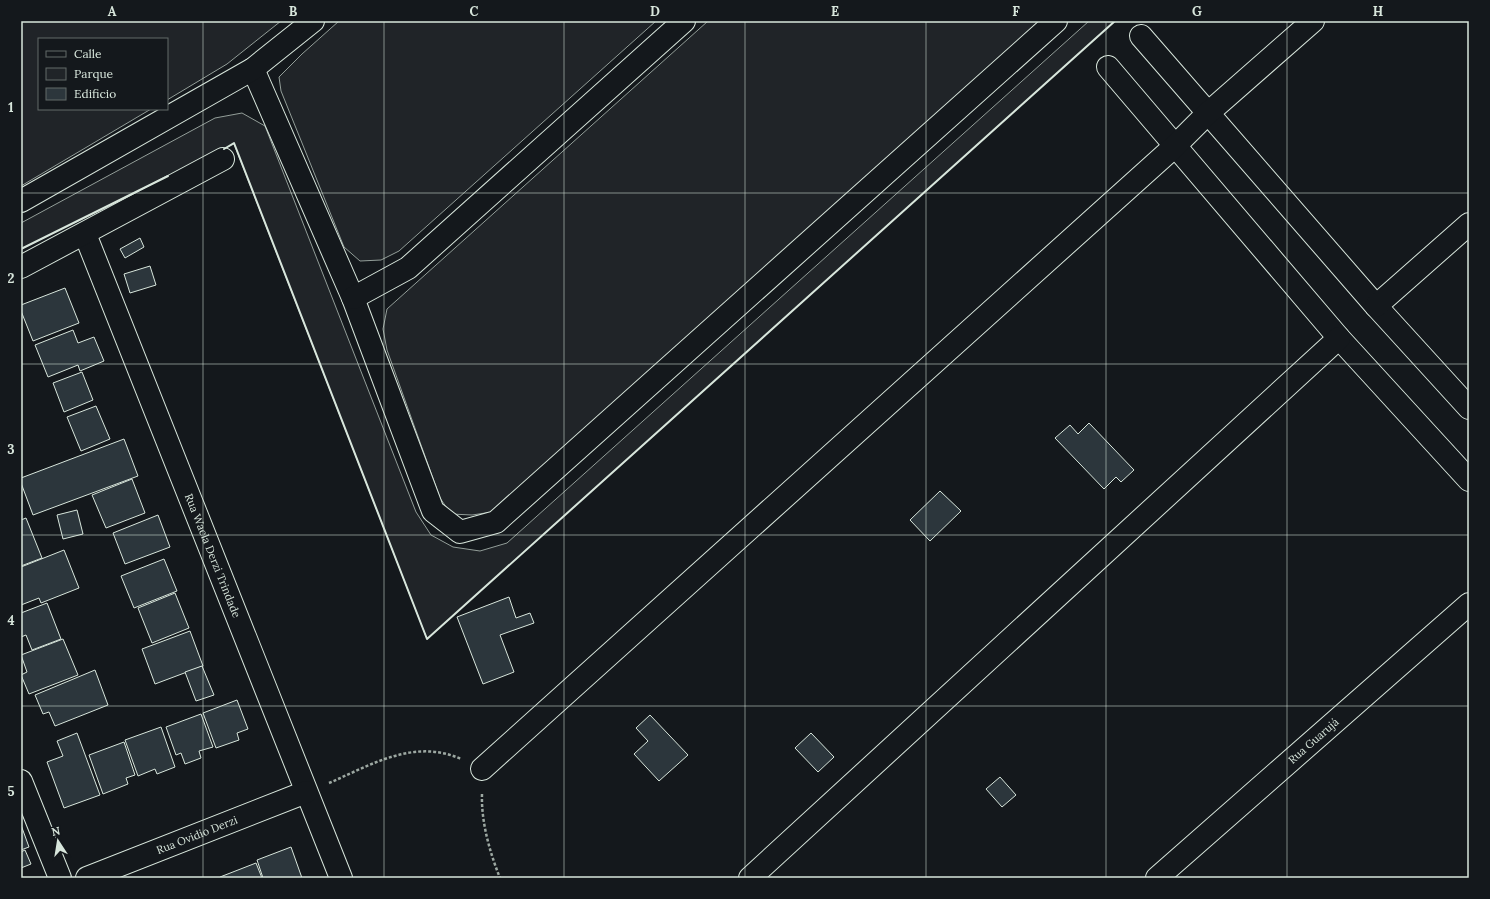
<svg xmlns="http://www.w3.org/2000/svg" width="1490" height="899" viewBox="0 0 1490 899" font-family="Lora,serif">
<rect width="100%" height="100%" fill="#14181c"/>
<!-- green -->
<g fill="#202428" stroke="#939e99">
<polygon points="21,21 281,21 227,64 167,100 167,39 39,39 39,109 151,109 21,186"/>
<polygon points="339,21 656,21 399,251 381,260 360,261 344,247 281,91 279,77 302,54"/>
<polygon points="708,21 1046,21 492,512 472,515 451,514 440,498 387,350 383,329 387,309"/>
<polygon points="1089,21 1115,21 427,639 234,144 21,249 21,223 215,118 242,113 265,126 416,512 431,535 453,547 480,551 507,543"/>
</g>
<!-- building -->
<g fill="#2c363c" stroke="#d8e6dc">
<polygon points="140,238 144,247 125,258 120,249"/>
<polygon points="150,266 156,285 130,293 124,274"/>
<polygon points="65,288 79,323 33,341 21,311 21,305"/>
<polygon points="73,330 78,343 94,337 104,361 80,371 78,365 48,377 35,345"/>
<polygon points="82,372 93,400 64,412 53,383"/>
<polygon points="96,406 110,439 81,451 67,417"/>
<polygon points="1089,423 1134,470 1121,482 1116,477 1104,489 1055,438 1070,425 1078,434"/>
<polygon points="124,439 138,476 33,515 21,483 21,478"/>
<polygon points="132,479 145,513 106,528 92,495"/>
<polygon points="940,491 961,511 930,541 910,520"/>
<polygon points="77,510 83,534 63,539 57,515"/>
<polygon points="158,515 170,547 125,564 113,533"/>
<polygon points="26,518 42,558 21,566 21,520"/>
<polygon points="64,550 79,588 41,603 39,598 21,605 21,567"/>
<polygon points="164,559 177,591 134,608 121,576"/>
<polygon points="175,593 189,628 152,643 138,608"/>
<polygon points="509,597 516,618 530,613 534,623 500,635 514,672 483,684 457,617"/>
<polygon points="47,603 61,639 32,650 26,635 21,637 21,613"/>
<polygon points="190,631 203,666 155,684 142,649"/>
<polygon points="63,639 78,675 29,694 21,675 27,672 21,655"/>
<polygon points="202,666 214,695 196,701 185,672"/>
<polygon points="95,670 108,705 55,726 49,712 43,714 35,695"/>
<polygon points="237,700 248,729 237,733 239,740 216,748 203,713"/>
<polygon points="201,714 213,747 199,751 201,758 185,764 181,753 176,755 166,727"/>
<polygon points="650,715 688,755 659,781 634,754 648,741 636,728"/>
<polygon points="161,727 175,767 157,774 155,769 138,776 125,740"/>
<polygon points="77,733 100,795 64,808 47,762 63,756 57,741"/>
<polygon points="811,733 834,757 818,772 795,748"/>
<polygon points="124,742 135,775 126,778 128,784 103,794 89,755"/>
<polygon points="1000,777 1016,795 1002,807 986,789"/>
<polygon points="21,825 29,847 21,850"/>
<polygon points="291,847 302,878 263,878 257,860"/>
<polygon points="25,850 31,864 21,868 21,852"/>
<polygon points="256,863 262,878 221,878 220,877"/>
</g>
<g fill="none" stroke-linecap="round" stroke-linejoin="round">
<!-- minor casing -->
<g stroke="#d8e6dc" stroke-width="24">
<g id="minor">
<polyline points="1141,36 1376,306 1469,408"/>
<polyline points="1108,67 1339,338 1469,480"/>
<polyline points="253,69 353,298 433,511 460,532 496,522 1056,21"/>
<polyline points="21,201 253,69 313,21"/>
<path id="s1" d="M 85,234 L 341,878"/>
<polyline points="21,267 223,159"/>
<polyline points="353,298 408,268 684,21"/>
<polyline points="1376,306 1469,224"/>
<polyline points="482,769 1175,146 1207,114 1313,21"/>
<polyline points="21,781 60,878"/>
<path id="s2" d="M 87,878 L 306,792"/>
<polyline points="750,878 1339,338"/>
<path id="s3" d="M 1157,878 L 1469,604"/>
</g>
</g>
<!-- path -->
<g stroke="#9da8a2" stroke-width="2.5" stroke-dasharray="3 2" stroke-linecap="butt">
<path d="M 329,783 C 371,765 414,738 461,759"/>
<path d="M 482,794 C 481,822 490,853 500,878"/>
</g>
<!-- minor -->
<use href="#minor" stroke="#14181c" stroke-width="22"/>
<!-- wall -->
<g stroke="#d8e6dc" stroke-width="2">
<polyline points="224,149 234,143 427,639 1115,21"/>
<polyline points="21,249 168,176"/>
</g>
</g>
<!-- grid -->
<path fill="none" stroke="#d8e6dc" stroke-width="1" stroke-opacity="0.55" d="M 203,21 L 203,878M 384,21 L 384,878M 564,21 L 564,878M 745,21 L 745,878M 926,21 L 926,878M 1106,21 L 1106,878M 1287,21 L 1287,878M 21,193 L 1469,193M 21,364 L 1469,364M 21,535 L 1469,535M 21,706 L 1469,706"/>
<g text-anchor="middle" dominant-baseline="central" stroke-width="3" stroke-linejoin="round" paint-order="stroke">
<!-- street labels -->
<g font-size="11" fill="#d8e6dc" stroke="#14181c">
<text stroke="none"><textPath href="#s1" startOffset="346">Rua Wacla Derzi Trindade</textPath></text>
<text stroke="none"><textPath href="#s3" startOffset="208">Rua Guarujá</textPath></text>
<text stroke="none"><textPath href="#s2" startOffset="118">Rua Ovidio Derzi</textPath></text>
</g>
</g>
<!-- border -->
<rect width="1490" height="899" fill="none" stroke="#14181c" stroke-width="44"/>
<!-- legend -->
<rect x="38" y="38" width="130" height="72" fill="#14181c" stroke="#626a69"/>
<rect x="46" y="51" width="20" height="6" fill="#14181c" stroke="#626a69"/>
<text x="74" y="58" font-size="12" fill="#d8e6dc">Calle</text>
<rect x="46" y="68" width="20" height="12" fill="#202428" stroke="#626a69"/>
<text x="74" y="78" font-size="12" fill="#d8e6dc">Parque</text>
<rect x="46" y="88" width="20" height="12" fill="#2c363c" stroke="#626a69"/>
<text x="74" y="98" font-size="12" fill="#d8e6dc">Edificio</text>
<!-- north arrow -->
<g transform="translate(58 841) rotate(348)" stroke="#14181c" stroke-width="3" paint-order="stroke">
<path d="M0-3L7 15L0 10L-7 15Z" fill="#d8e6dc"/>
<text y="-6" font-size="11" font-weight="bold" text-anchor="middle" fill="#d8e6dc">N</text>
</g>
<rect x="22" y="22" width="1446" height="855" fill="none" stroke="#d8e6dc" stroke-width="1.5"/>
<g font-size="13" text-anchor="middle" font-weight="bold" fill="#d8e6dc">
<text x="112" y="16">A</text>
<text x="293" y="16">B</text>
<text x="474" y="16">C</text>
<text x="655" y="16">D</text>
<text x="835" y="16">E</text>
<text x="1016" y="16">F</text>
<text x="1197" y="16">G</text>
<text x="1378" y="16">H</text>
<text x="11" y="112">1</text>
<text x="11" y="283">2</text>
<text x="11" y="454">3</text>
<text x="11" y="625">4</text>
<text x="11" y="796">5</text>
</g>
</svg>
